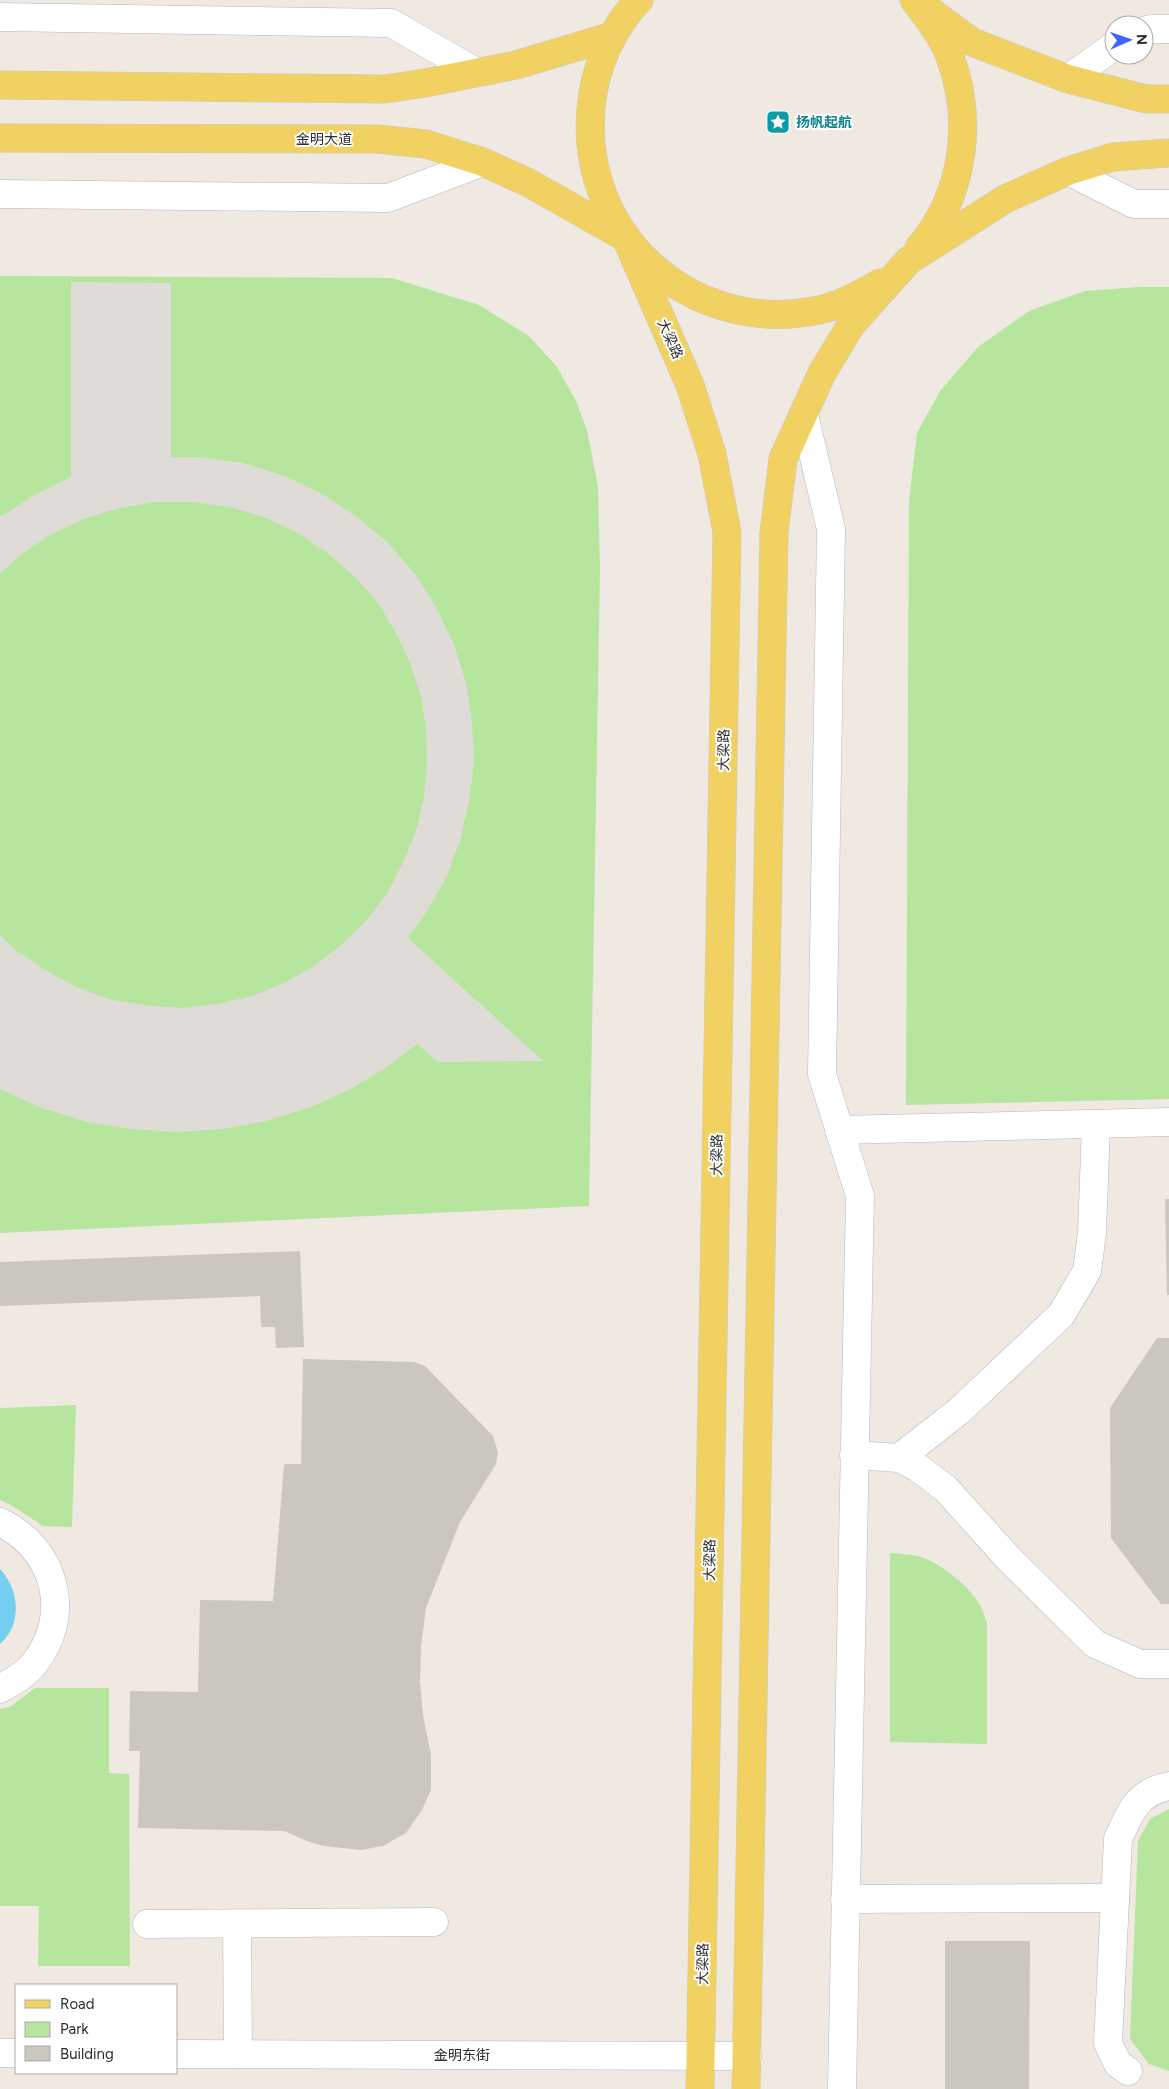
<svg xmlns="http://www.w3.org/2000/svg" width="1169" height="2089" viewBox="0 0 1169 2089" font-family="Figtree,'Noto Sans SC',sans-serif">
<rect width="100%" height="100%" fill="#efe9e1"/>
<!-- green -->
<g fill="#b6e59e">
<polygon points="0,276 392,278 479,305 529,336 557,367 577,403 587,430 598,487 600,570 589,1206 0,1233"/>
<polygon points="1138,287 1169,287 1169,1099 906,1105 909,501 917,433 940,391 978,347 1029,311 1085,291"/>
<polygon points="76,1405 72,1527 43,1526 11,1505 0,1500 0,1408"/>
<path d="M 890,1553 C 897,1554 906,1554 913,1555 C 937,1559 972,1587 982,1609 C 984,1614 985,1619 987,1624 L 987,1744 L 890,1742 Z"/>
<polygon points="35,1688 109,1688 109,1773 129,1774 130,1966 38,1966 39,1906 0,1906 0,1709 10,1707"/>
<polygon points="1169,1809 1169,2071 1149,2064 1130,2039 1138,1841 1150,1819"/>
</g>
<!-- plaza -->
<polygon fill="#dfdcd8" points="71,282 171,283 171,457 200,457 243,463 285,476 324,495 360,519 390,545 416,575 437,609 454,645 466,683 472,722 474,762 469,802 460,841 446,878 426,913 408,938 543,1061 438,1062 417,1044 387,1067 349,1090 308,1108 266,1121 222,1129 178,1132 132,1129 87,1122 44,1109 0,1089 0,935 14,949 45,970 78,988 113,1000 150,1006 184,1008 218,1004 252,996 284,983 314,966 341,945 366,921 387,893 403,863 416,831 424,798 427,764 426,730 421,696 410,663 396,633 378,603 356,578 330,555 300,534 266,518 230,507 193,502 156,502 119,508 84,519 50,535 19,556 0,574 0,515 2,516 33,496 71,477"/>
<!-- water -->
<path fill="#75cff0" d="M 0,1569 C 19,1589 23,1624 0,1644 Z"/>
<!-- building -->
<g fill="#cbc7bf">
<polygon points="1165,1199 1169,1199 1169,1295 1167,1295"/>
<polygon points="300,1251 304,1347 276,1348 275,1327 261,1327 260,1296 0,1306 0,1262"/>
<polygon points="1157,1338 1169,1338 1169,1604 1161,1604 1111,1538 1110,1408"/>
<polygon points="303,1359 414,1362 425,1366 493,1436 498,1452 496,1464 460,1522 426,1608 421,1647 420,1681 423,1715 431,1755 431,1790 422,1810 406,1833 383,1846 361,1850 324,1846 307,1841 284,1831 138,1828 140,1751 129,1751 130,1691 198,1692 200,1600 273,1601 284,1464 301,1464"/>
<polygon points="945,1941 1030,1941 1029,2089 945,2089"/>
</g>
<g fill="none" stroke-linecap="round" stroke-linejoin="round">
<!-- minor casing -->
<g stroke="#b4b7c1" stroke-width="29">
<g id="minor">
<polyline points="0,17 391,23 476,72"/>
<polyline points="1144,31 1151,29 1169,29"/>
<polyline points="1068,79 1114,46"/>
<polyline points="1068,171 1134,204 1169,204"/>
<polyline points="0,194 388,198 483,162"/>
<polyline points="804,415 831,529 822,1074 860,1196 842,2089"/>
<polyline points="839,1130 1169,1122"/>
<polyline points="854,1455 899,1458 917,1467 946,1489 1009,1559 1095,1644 1140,1664 1169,1664"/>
<polyline points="899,1458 959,1411 1061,1315 1087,1271 1092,1233 1096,1124"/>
<path d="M 0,1522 C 56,1549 73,1615 34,1664 C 25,1675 12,1682 0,1689"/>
<polyline points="845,1899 1115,1898"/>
<polyline points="147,1924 434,1922"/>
<polyline points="237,1924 238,2054"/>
<polyline points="0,2053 16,2053"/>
<polyline points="176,2054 747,2056"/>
<path d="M 1128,2071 L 1118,2064 L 1108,2043 L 1118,1839 C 1131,1811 1136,1793 1169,1786"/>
</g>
</g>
<!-- major casing -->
<g stroke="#c9c9c9" stroke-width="29">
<g id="major">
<path d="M 639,0 C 611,29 594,69 591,109 C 580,235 690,334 814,311 C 838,307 859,295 880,283"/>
<path d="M 914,0 C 927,17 941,34 949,54 C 974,119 965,194 919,248"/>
<polyline points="930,11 972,42 1068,79 1146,99 1169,99"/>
<polyline points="0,85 385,89 425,83 516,65 613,36"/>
<polyline points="0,138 377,139 426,144 483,162 529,183 626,238 690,385 712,454 727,532 700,2089"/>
<polyline points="746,2089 774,533 783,459 822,373 851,325 908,261 1005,199 1068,171 1113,157 1169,153"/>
</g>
</g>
<!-- minor -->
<use href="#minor" stroke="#fff" stroke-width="28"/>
<!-- major -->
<use href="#major" stroke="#f2d163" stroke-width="28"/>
</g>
<!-- icons -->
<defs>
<g id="sight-square" transform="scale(1.25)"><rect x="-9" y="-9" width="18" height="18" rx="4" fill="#0f9aa8" stroke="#fff"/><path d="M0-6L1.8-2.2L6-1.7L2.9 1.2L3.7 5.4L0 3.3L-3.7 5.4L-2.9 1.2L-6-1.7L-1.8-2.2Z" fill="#fff"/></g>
</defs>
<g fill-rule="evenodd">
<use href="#sight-square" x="778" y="122"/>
</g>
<g text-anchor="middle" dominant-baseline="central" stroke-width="4" stroke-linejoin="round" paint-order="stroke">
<!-- culture labels -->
<g font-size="14" font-weight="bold" fill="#0d838f" stroke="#fff" text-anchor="start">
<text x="796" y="122">扬帆起航</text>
</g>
<!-- street labels -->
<g font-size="14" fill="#2e2e2e" stroke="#fff">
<text x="324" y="139">金明大道</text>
<text transform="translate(670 339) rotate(66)">大梁路</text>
<text transform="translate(724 750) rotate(-89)">大梁路</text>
<text transform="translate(717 1155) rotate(-89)">大梁路</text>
<text transform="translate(710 1560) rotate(-89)">大梁路</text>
<text transform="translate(703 1964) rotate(-89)">大梁路</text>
<text x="462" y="2055">金明东街</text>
</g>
</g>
<!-- legend -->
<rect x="15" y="1984" width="162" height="90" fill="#ffffff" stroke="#ababab"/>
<rect x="25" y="2000" width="25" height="8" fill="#f2d163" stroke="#ababab"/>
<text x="60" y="2009" font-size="15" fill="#2e2e2e">Road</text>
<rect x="25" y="2022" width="25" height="15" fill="#b6e59e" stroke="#ababab"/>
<text x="60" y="2034" font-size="15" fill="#2e2e2e">Park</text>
<rect x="25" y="2046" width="25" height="15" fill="#cbc7bf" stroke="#ababab"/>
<text x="60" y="2059" font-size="15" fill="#2e2e2e">Building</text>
<!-- north arrow -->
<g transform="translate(1129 40) rotate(88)"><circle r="24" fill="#ffffff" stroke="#ababab"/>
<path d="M0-4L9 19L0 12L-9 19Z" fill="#4264fb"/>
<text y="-8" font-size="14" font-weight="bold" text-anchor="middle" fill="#2e2e2e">N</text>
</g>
</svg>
